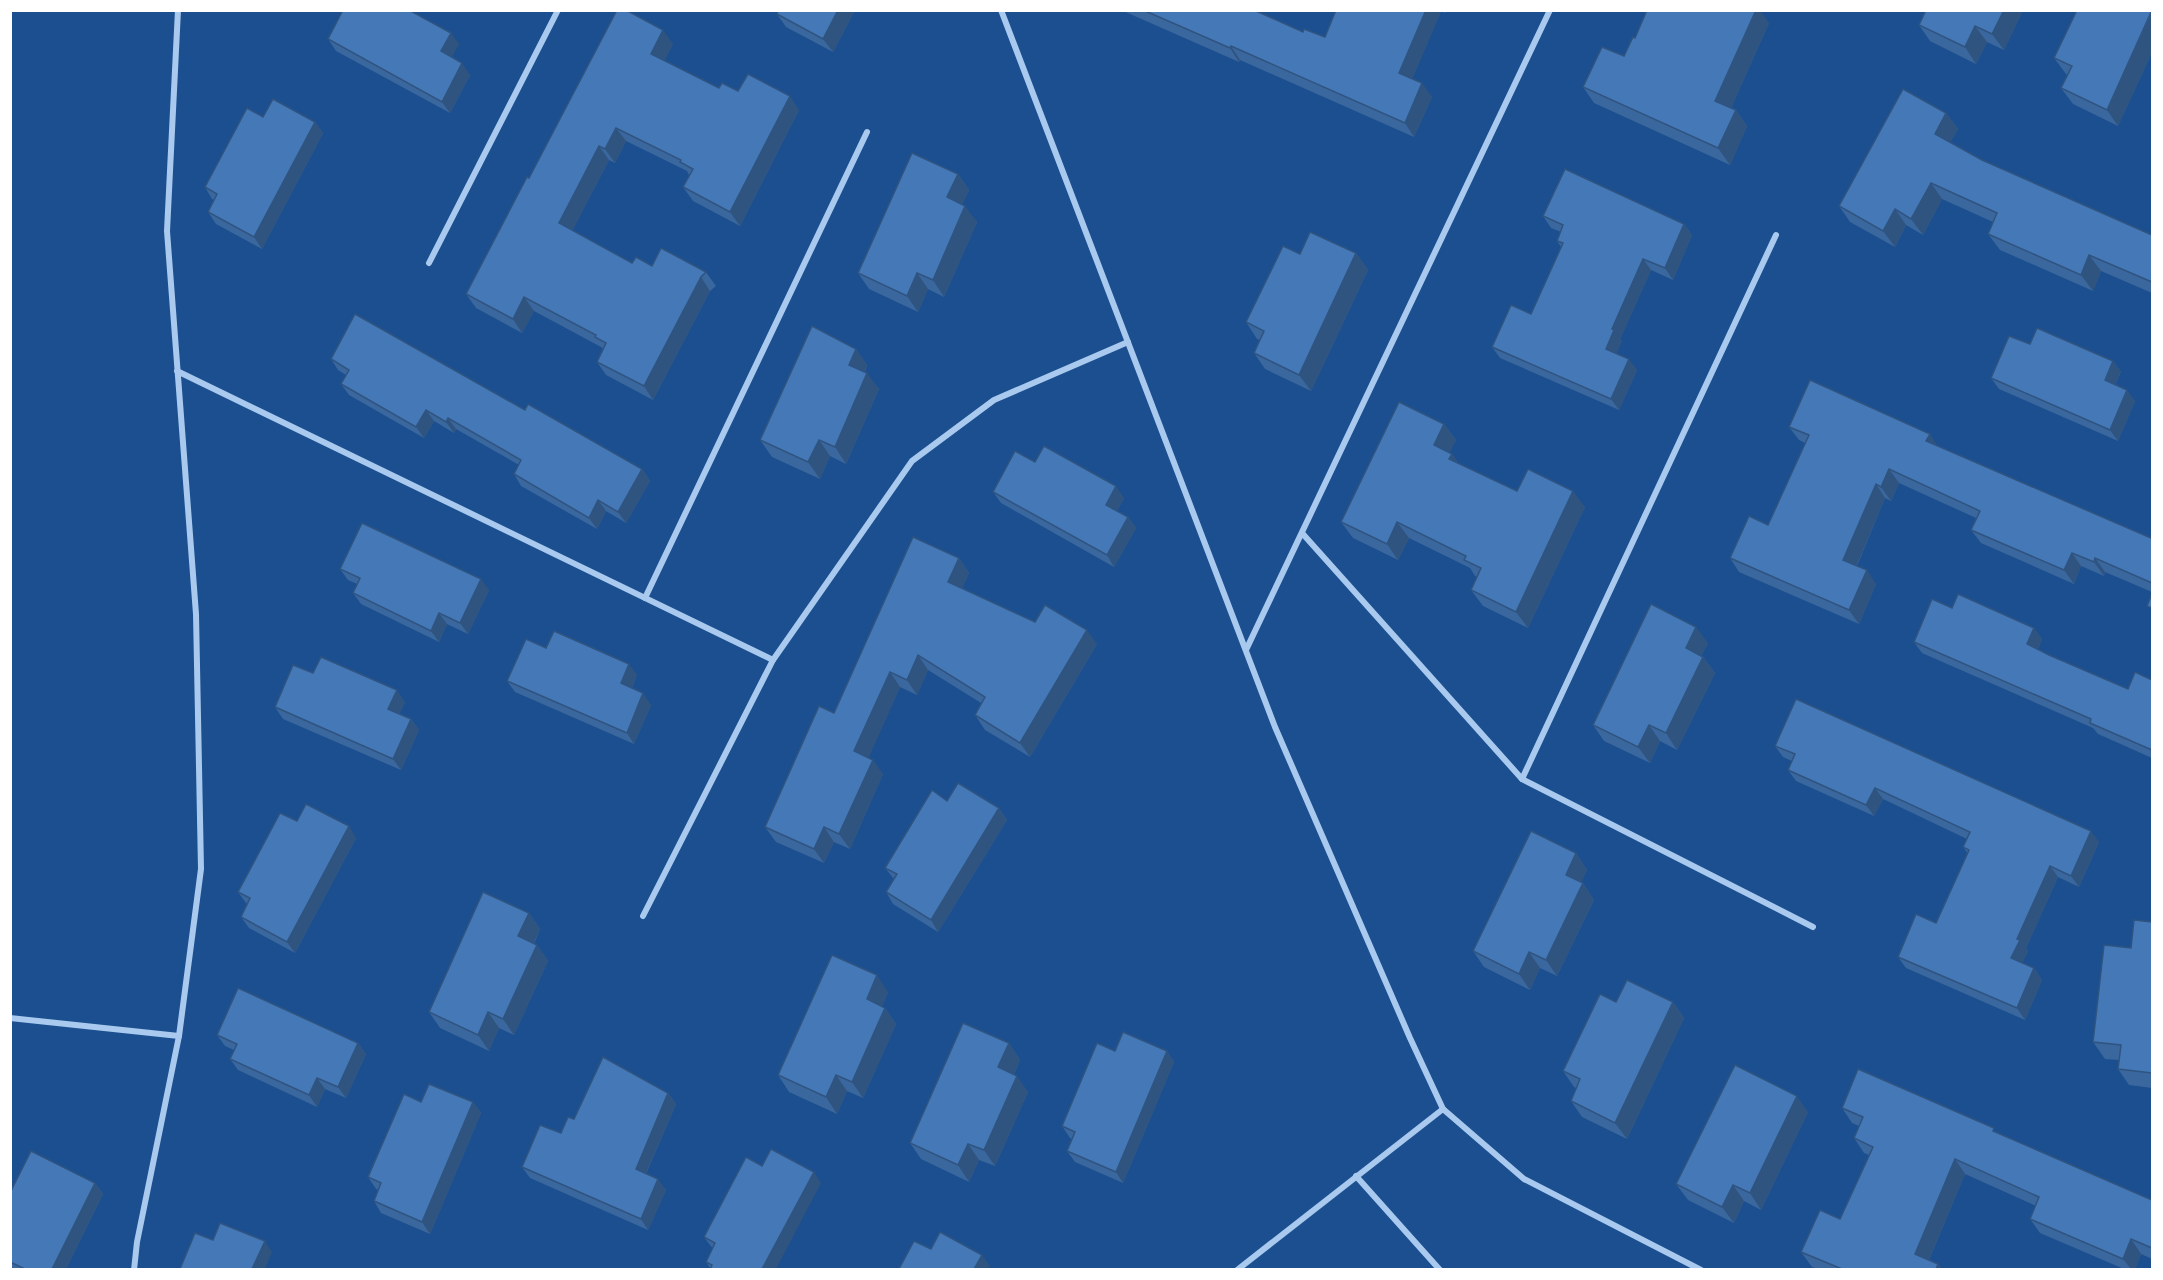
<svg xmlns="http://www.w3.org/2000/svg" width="2163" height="1280" viewBox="0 0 2163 1280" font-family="Mulish,sans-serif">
<rect width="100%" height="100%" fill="#1b4f8f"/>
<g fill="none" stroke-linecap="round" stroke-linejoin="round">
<!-- street -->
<g stroke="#a9c9ee" stroke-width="6">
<polyline points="1001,10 1275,727 1410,1038 1443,1109 1524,1179 1701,1270"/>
<polyline points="429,263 558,10"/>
<polyline points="177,371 773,660"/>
<polyline points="1302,533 1522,779 1813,927"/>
<polyline points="645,598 867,132"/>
<polyline points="1246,650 1550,10"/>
<polyline points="1522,779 1776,235"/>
<polyline points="643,916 773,660 912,461 994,400 1128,342"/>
<polyline points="10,1018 179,1036"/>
<polyline points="1356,1176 1440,1270"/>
<polyline points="134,1270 137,1242 179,1036 201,869 196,614 167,231 178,10"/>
<polyline points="1237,1270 1443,1109"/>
</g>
</g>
<!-- wall -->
<g fill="#3a679d">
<polygon points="855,10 833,52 786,27 777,14"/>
<polygon points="1121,10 1254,10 1303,32 1325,37 1336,10 1446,10 1445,13 1441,11 1412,79 1432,97 1414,137 1240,60 1239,62"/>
<polygon points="1926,10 2023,10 2004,50 1987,42 1976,64 1930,41 1919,25"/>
<polygon points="2152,10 2152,52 2118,126 2073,104 2061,88 2067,75 2066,74 2054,58"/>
<polygon points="1769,23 1731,108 1736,110 1747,126 1730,165 1594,103 1583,87 1624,56 1635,38"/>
<polygon points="328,39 459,44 451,57 470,75 450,113 336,51"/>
<polygon points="673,44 664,61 719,88 738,91 799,110 740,226 693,201 683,187 689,175 687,171 626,141 615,163 609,160 572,231 632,263 706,272 716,286 710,291 653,400 606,375 597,362 603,349 601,347 534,311 522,333 476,308 466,294 529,178"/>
<polygon points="1946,113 1958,129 1950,142 1982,160 2152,235 2152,293 2101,271 2093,291 2000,250 1988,234 1993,222 1942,199 1923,235 1906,225 1895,247 1850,222 1839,206"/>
<polygon points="263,117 315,122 323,133 262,249 216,224 208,212 214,200 212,199 205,187"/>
<polygon points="958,174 969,190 962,204 977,222 944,297 928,289 918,312 869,289 858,273"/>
<polygon points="1543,216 1684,224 1692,235 1673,280 1651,270 1620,339 1622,341 1616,354 1637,370 1619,410 1500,358 1492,347 1531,314 1561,247 1557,241 1561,232 1551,228"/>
<polygon points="1356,253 1368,270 1311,391 1265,369 1254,353 1260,340 1257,339 1246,322 1300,254"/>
<polygon points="2030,344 2113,361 2121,372 2115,385 2135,401 2118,441 1999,389 1991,378"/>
<polygon points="856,349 867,365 865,372 879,389 846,464 830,456 820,479 772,457 760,440"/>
<polygon points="331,359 525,410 642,469 650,481 626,523 606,511 597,529 521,486 514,474 519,465 456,429 454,433 434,421 424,438 349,395 341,384 346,375 338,370"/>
<polygon points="1444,424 1456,440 1449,453 1452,454 1459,464 1517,491 1585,507 1528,628 1483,606 1471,590 1477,577 1475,576 1470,568 1409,538 1398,560 1353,538 1341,522"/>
<polygon points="1789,427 1938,446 2151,538 2152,537 2152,592 2105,572 2104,576 2081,566 2074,584 1981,543 1971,530 1976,518 1899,483 1891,501 1885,498 1857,566 1876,584 1859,624 1739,572 1730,558 1768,525 1805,443 1799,440"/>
<polygon points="1035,462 1124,498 1117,511 1128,517 1136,528 1114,567 1001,503 993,492"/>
<polygon points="959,558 969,573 962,588 1035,622 1097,644 1030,757 985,730 975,715 981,703 928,670 917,695 900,687 868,758 883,774 850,849 834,842 824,863 776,842 765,827 834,713"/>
<polygon points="340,569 489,590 468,634 447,624 439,642 361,604 353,593 357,584 348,580"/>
<polygon points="1952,608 2034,628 2042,639 2038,649 2049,655 2128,689 2152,680 2152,758 2098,734 2093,728 1922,653 1914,642"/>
<polygon points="1708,643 1701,656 1703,657 1715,673 1677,750 1660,741 1650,763 1604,741 1593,725"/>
<polygon points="546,648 637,675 632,688 651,705 634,744 515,692 507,681"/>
<polygon points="313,673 405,702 399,714 411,719 419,730 401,770 283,719 275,707"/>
<polygon points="1775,746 2099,842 2079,887 2058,877 2026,948 2028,951 2022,963 2034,968 2042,980 2025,1020 1906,968 1898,957 1936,923 1968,854 1963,847 1967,839 1883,799 1874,816 1796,781 1788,770 1792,761 1783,757"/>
<polygon points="947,801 999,808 1007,820 938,932 893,904 886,892 894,879 885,868"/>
<polygon points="297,821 356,838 295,953 249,928 241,917 247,904 246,903 238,892"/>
<polygon points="1576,853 1587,870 1581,882 1583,883 1594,900 1557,976 1540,968 1530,990 1484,967 1473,951"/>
<polygon points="529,913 540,929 534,944 537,945 548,961 514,1035 499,1028 489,1051 440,1028 429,1012"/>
<polygon points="2152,922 2152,1088 2129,1085 2118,1069 2119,1060 2105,1059 2093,1042 2131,948"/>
<polygon points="888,992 882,1006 885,1008 896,1024 863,1098 847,1091 837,1114 789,1092 778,1075"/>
<polygon points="1616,1002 1673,1002 1684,1018 1627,1139 1582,1117 1571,1101 1576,1088 1574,1087 1563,1071"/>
<polygon points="217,1035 358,1043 366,1054 346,1098 325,1089 317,1107 238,1070 230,1059 234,1050 225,1046"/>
<polygon points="1009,1043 1020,1060 1014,1075 1028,1092 995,1166 979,1160 969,1182 921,1159 910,1143"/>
<polygon points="1115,1051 1167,1051 1174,1062 1123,1183 1075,1162 1067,1151 1072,1139 1070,1138 1062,1126"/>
<polygon points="668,1093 676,1104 646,1174 666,1190 648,1230 530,1178 522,1167 561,1133 574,1119"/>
<polygon points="421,1102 473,1102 481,1113 430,1234 381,1213 374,1201 379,1190 376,1189 368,1177"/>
<polygon points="1842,1108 1998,1133 2152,1200 2152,1259 2141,1254 2135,1269 2124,1269 2040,1233 2030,1219 2036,1206 1965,1174 1929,1260 1938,1264 1942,1269 1818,1269 1812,1267 1801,1252 1840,1219 1869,1155 1864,1153 1854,1138 1859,1126 1852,1123"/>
<polygon points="1808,1112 1761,1210 1744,1201 1734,1223 1688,1200 1676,1184"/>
<polygon points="762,1166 821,1183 710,1268 706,1262 713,1249 704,1237"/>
<polygon points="95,1183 103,1194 66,1269 11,1269 10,1193"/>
</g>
<!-- shaded-wall -->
<g fill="#305480">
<polygon points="838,10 855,10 833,52 823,39"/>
<polygon points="1426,10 1440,10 1441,11 1409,87 1399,73"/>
<polygon points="1756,10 1760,10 1769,23 1727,117 1715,101"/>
<polygon points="2004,10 2023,10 2004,50 1992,34"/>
<polygon points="2152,12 2152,52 2118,126 2107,110"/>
<polygon points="1975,26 1987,42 1976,64 1965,47"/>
<polygon points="663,30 673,44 661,67 651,54"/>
<polygon points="451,33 459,44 449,63 441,51"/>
<polygon points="1231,46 1240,60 1239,62 1230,48"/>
<polygon points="462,63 470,75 450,113 442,102"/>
<polygon points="1422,83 1432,97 1414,137 1405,123"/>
<polygon points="790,96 799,110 740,226 730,212"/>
<polygon points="1736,110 1747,126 1730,165 1718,148"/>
<polygon points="1946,113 1958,129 1946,150 1935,134"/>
<polygon points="315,122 323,133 262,249 254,237"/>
<polygon points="616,128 626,141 615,163 605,149"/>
<polygon points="599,146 609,160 569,237 559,223"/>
<polygon points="958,174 969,190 959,213 947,197"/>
<polygon points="1931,183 1942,199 1923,235 1911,219"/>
<polygon points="965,206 977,222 944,297 933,280"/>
<polygon points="1895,209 1906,225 1895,247 1883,231"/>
<polygon points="1684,224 1692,235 1673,280 1665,268"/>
<polygon points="1356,253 1368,270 1311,391 1299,375"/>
<polygon points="2089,255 2101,271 2093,291 2081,275"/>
<polygon points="1643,259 1651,270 1620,339 1622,341 1613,360 1606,349 1612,329"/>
<polygon points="917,273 928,289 918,312 907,296"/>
<polygon points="701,277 710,291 653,400 644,386"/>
<polygon points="524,297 534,311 522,333 513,319"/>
<polygon points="856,349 867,365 861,381 849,365"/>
<polygon points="1629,359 1637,370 1619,410 1611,399"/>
<polygon points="2113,361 2121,372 2112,391 2105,380"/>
<polygon points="867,373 879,389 846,464 835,447"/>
<polygon points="2127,390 2135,401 2118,441 2110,430"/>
<polygon points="426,410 434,421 424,438 416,427"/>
<polygon points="448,418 456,429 454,433 446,422"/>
<polygon points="1444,424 1456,440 1445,461 1434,445"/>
<polygon points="1930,434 1939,448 1926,441"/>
<polygon points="819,440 830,456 820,479 808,462"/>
<polygon points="1452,454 1463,470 1449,459"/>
<polygon points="642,469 650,481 626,523 618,512"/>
<polygon points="1889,469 1899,483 1891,501 1881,487"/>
<polygon points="1876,484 1885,498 1853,574 1843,560"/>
<polygon points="1116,486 1124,498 1114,516 1106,505"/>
<polygon points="1573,491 1585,507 1528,628 1516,612"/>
<polygon points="598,500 606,511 597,529 589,518"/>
<polygon points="1128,517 1136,528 1114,567 1107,555"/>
<polygon points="1397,522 1409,538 1398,560 1387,544"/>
<polygon points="2072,553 2081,566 2074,584 2064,570"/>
<polygon points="959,558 969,573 958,596 948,582"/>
<polygon points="2095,558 2105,572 2104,576 2094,562"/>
<polygon points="1867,570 1876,584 1859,624 1849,610"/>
<polygon points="481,579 489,590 468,634 460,623"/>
<polygon points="439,613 447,624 439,642 431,631"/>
<polygon points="1696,627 1708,643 1697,664 1686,648"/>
<polygon points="2034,628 2042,639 2035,655 2027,644"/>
<polygon points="1087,630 1097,644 1030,757 1020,743"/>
<polygon points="918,655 928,670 917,695 907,680"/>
<polygon points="1703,657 1715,673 1677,750 1666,733"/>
<polygon points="629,664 637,675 629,695 621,683"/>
<polygon points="890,672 900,687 865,766 854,751"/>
<polygon points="397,690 405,702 396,720 388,709"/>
<polygon points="643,693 651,705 634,744 627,733"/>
<polygon points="411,719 419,730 401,770 393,759"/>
<polygon points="1649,725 1660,741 1650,763 1638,747"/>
<polygon points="873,760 883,774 850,849 839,834"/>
<polygon points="1875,788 1883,799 1874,816 1866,805"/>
<polygon points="999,808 1007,820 938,932 931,920"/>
<polygon points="349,826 356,838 295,953 287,942"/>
<polygon points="824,827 834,842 824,863 814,849"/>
<polygon points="2091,831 2099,842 2079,887 2071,876"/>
<polygon points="1576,853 1587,870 1577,891 1566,875"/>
<polygon points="2050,866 2058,877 2026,948 2028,951 2019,970 2011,958 2017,939"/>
<polygon points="1583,883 1594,900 1557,976 1546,960"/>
<polygon points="529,913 540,929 529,953 518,936"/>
<polygon points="537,945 548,961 514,1035 503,1019"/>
<polygon points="1529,952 1540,968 1530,990 1519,974"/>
<polygon points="2034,968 2042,980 2025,1020 2017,1008"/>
<polygon points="877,975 888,992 878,1015 867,999"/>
<polygon points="1673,1002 1684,1018 1627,1139 1615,1123"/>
<polygon points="885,1008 896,1024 863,1098 852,1082"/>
<polygon points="488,1012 499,1028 489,1051 478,1035"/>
<polygon points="358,1043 366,1054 346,1098 338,1087"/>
<polygon points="1009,1043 1020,1060 1010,1084 998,1067"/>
<polygon points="1167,1051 1174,1062 1123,1183 1116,1172"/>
<polygon points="836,1075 847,1091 837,1114 826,1097"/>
<polygon points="1017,1076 1028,1092 995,1166 984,1150"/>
<polygon points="317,1078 325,1089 317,1107 309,1095"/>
<polygon points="668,1093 676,1104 643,1180 636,1169"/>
<polygon points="1797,1096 1808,1112 1761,1210 1750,1193"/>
<polygon points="473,1102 481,1113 430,1234 422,1222"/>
<polygon points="968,1144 979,1160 969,1182 958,1165"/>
<polygon points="1955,1159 1965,1174 1925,1269 1915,1254"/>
<polygon points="814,1172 821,1183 776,1269 762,1269"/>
<polygon points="658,1179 666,1190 648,1230 641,1219"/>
<polygon points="95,1183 103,1194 66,1269 52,1269"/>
<polygon points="1733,1185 1744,1201 1734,1223 1722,1207"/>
<polygon points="2131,1239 2141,1254 2135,1269 2131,1269 2123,1259"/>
<polygon points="265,1241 272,1252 265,1269 252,1269"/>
<polygon points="982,1255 990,1266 988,1269 974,1269"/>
<polygon points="1938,1264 1942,1269 1936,1269"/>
</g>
<!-- building -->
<g fill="#4478b7" stroke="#305480" stroke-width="1.5">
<polygon points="343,10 409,10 451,33 441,51 462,63 442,102 328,39"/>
<polygon points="617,10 626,10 663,30 651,54 719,88 722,83 738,91 748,74 790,96 730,212 683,187 693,169 680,162 681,160 616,128 605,149 599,146 559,223 632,263 636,257 652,266 661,248 706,272 701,277 644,386 597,362 606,343 595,337 596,335 524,297 513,319 466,294 527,177 529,178"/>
<polygon points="778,10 838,10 823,39 777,14"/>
<polygon points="1143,10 1254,10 1303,32 1304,29 1325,37 1336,10 1426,10 1399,73 1422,83 1405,123 1231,46 1230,48"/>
<polygon points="1647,10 1756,10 1715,101 1736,110 1718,148 1583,87 1602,47 1624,56 1633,37 1635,38"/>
<polygon points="1926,10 2004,10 1992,34 1975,26 1965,47 1919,25"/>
<polygon points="2077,10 2152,10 2107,110 2061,88 2072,66 2054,58"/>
<polygon points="1903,89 1946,113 1935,134 1982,160 2152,235 2152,282 2089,255 2081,275 1988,234 1997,213 1931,183 1911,219 1895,209 1883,231 1839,206"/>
<polygon points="273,99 315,122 254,237 208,212 217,194 205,187 247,108 263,117"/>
<polygon points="912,153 958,174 947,197 965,206 933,280 917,273 907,296 858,273"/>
<polygon points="1565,169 1684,224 1665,268 1643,259 1612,329 1614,330 1606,349 1629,359 1611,399 1492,347 1511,305 1531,314 1563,243 1557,241 1563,225 1543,216"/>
<polygon points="1310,232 1356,253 1299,375 1254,353 1264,331 1246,322 1283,246 1300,254"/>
<polygon points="355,314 525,410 528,404 642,469 618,512 598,500 589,518 514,474 521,460 448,418 446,422 426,410 416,427 341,384 349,370 331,359"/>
<polygon points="812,326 856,349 849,365 867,373 835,447 819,440 808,462 760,440"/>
<polygon points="2037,328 2113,361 2105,380 2127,390 2110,430 1991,378 2009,336 2030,344"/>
<polygon points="1810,380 1930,434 1926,441 2151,538 2152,536 2152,583 2095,558 2094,562 2072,553 2064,570 1971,530 1980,511 1889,469 1881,487 1876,484 1843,560 1867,570 1849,610 1730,558 1749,516 1768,525 1809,435 1789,427"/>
<polygon points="1399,402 1444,424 1434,445 1452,454 1449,459 1517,491 1528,469 1573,491 1516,612 1471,590 1481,568 1464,560 1466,556 1397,522 1387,544 1341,522"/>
<polygon points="1044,446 1116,486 1106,505 1128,517 1107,555 993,492 1015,451 1035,462"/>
<polygon points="362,523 481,579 460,623 439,613 431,631 353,593 360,578 340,569"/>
<polygon points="913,537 959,558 948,582 1035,622 1045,605 1087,630 1020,743 975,715 985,697 918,655 907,680 890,672 854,751 873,760 839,834 824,827 814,849 765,827 819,706 834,713"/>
<polygon points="1958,594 2034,628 2027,644 2049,655 2128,689 2135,672 2152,680 2152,750 2090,723 2091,719 1914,642 1932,599 1952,608"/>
<polygon points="2152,594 2152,608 2147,606"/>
<polygon points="1651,604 1696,627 1686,648 1703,657 1666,733 1649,725 1638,747 1593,725"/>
<polygon points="554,631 629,664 621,683 643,693 627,733 507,681 526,639 546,648"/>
<polygon points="321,657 397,690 388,709 411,719 393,759 275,707 293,665 313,673"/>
<polygon points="1796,699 2091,831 2071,876 2050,866 2017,939 2020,940 2011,958 2034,968 2017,1008 1898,957 1916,914 1936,923 1969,850 1963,847 1970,832 1875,788 1866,805 1788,770 1795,754 1775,746"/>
<polygon points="958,783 999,808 931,920 886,892 897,874 885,868 932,790 947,801"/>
<polygon points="306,804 349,826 287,942 241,917 250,898 238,892 280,813 297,821"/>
<polygon points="1531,831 1576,853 1566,875 1583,883 1546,960 1529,952 1519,974 1473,951"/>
<polygon points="483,892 529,913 518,936 537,945 503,1019 488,1012 478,1035 429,1012"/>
<polygon points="2134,920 2152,922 2152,1073 2118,1069 2121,1045 2093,1042 2104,945 2131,948"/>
<polygon points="832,955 877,975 867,999 885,1008 852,1082 836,1075 826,1097 778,1075"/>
<polygon points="1627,980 1673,1002 1615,1123 1571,1101 1580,1079 1563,1071 1600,994 1616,1002"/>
<polygon points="238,988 358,1043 338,1087 317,1078 309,1095 230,1059 237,1044 217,1035"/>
<polygon points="963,1023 1009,1043 998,1067 1017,1076 984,1150 968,1144 958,1165 910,1143"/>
<polygon points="1123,1032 1167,1051 1116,1172 1067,1151 1075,1132 1062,1126 1097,1043 1115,1051"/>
<polygon points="603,1057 668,1093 636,1169 658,1179 641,1219 522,1167 540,1125 561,1133 568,1117 574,1119"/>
<polygon points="1735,1065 1797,1096 1750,1193 1733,1185 1722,1207 1676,1184"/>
<polygon points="1858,1069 1994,1128 1993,1131 2152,1200 2152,1248 2131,1239 2123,1259 2030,1219 2039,1197 1955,1159 1915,1254 1938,1264 1936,1269 1842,1269 1801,1252 1820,1210 1840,1219 1873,1147 1854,1138 1863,1117 1842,1108"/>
<polygon points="429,1084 473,1102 422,1222 374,1201 381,1183 368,1177 404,1094 421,1102"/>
<polygon points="771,1149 814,1172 762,1269 710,1269 712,1265 706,1262 715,1243 704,1237 746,1157 762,1166"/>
<polygon points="31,1151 95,1183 52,1269 25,1269 10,1262 10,1193"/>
<polygon points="220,1223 265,1241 252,1269 180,1269 195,1233 213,1240"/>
<polygon points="940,1232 982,1255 974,1269 899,1269 914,1241 931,1249"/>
</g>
<!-- border -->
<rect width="2163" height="1280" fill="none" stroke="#ffffff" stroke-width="24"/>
</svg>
